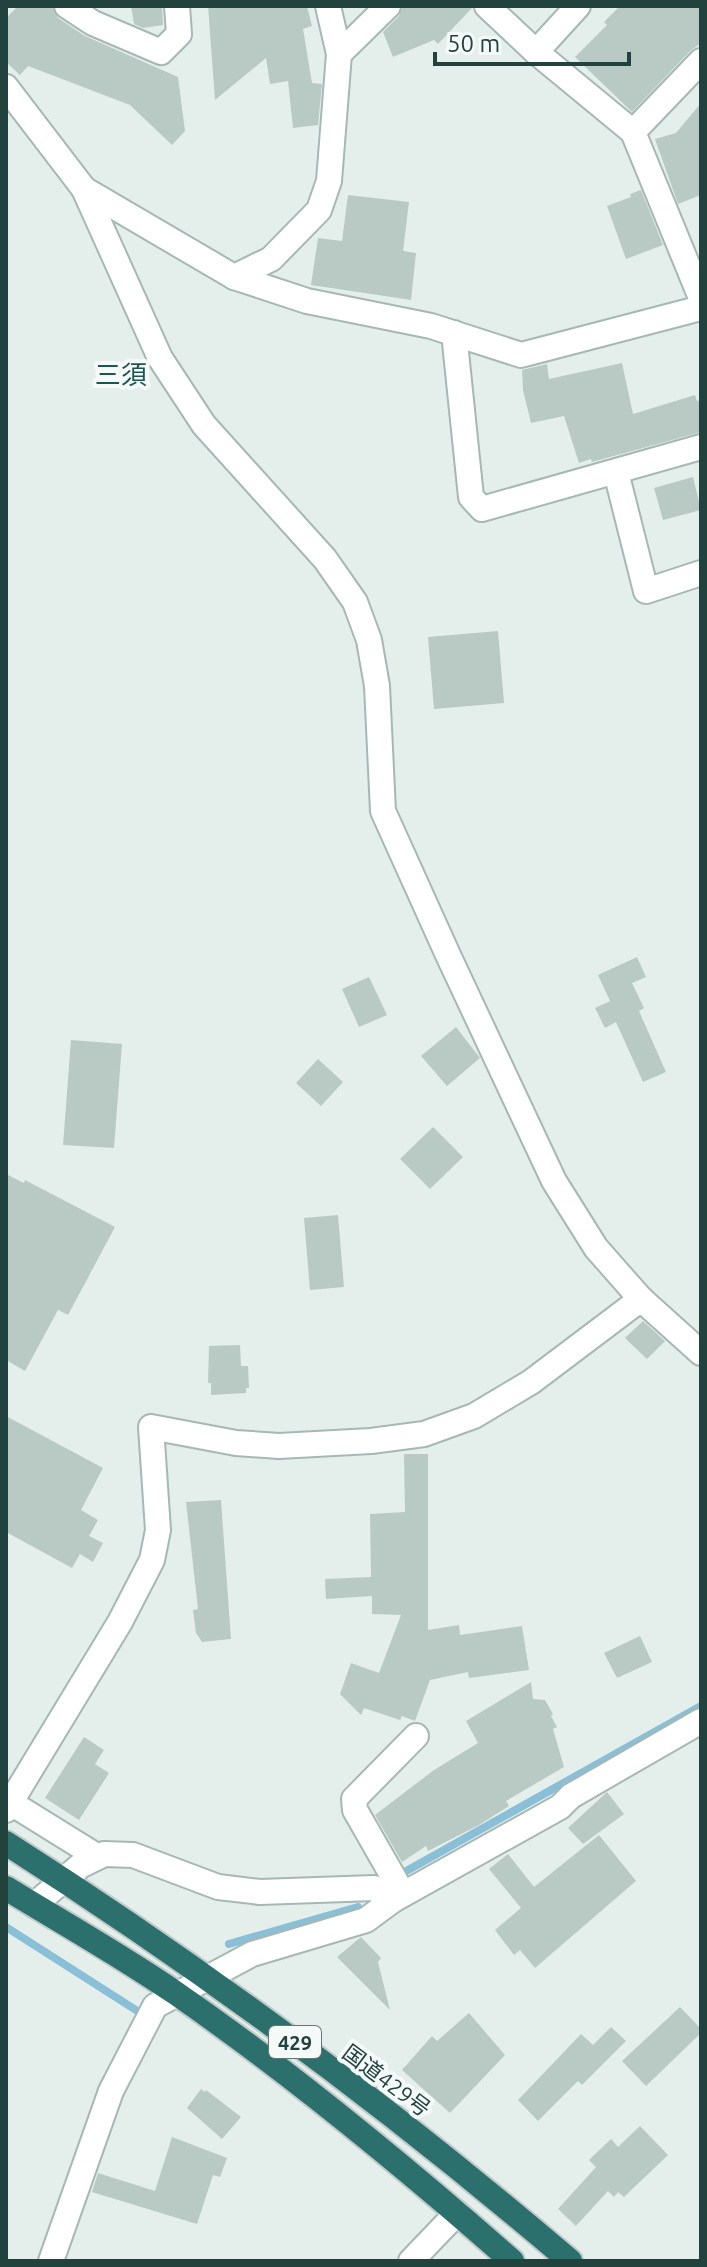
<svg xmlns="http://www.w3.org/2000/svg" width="707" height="2267" viewBox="0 0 707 2267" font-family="Ubuntu,'Noto Sans JP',sans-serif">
<rect width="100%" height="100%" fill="#e4efeb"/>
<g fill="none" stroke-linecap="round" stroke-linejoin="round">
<!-- stream -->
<g stroke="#89bfd7" stroke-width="8">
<polyline points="401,1874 701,1706"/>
<polyline points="6,1927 139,2012"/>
<polyline points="229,1944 358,1907"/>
</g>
</g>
<!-- building -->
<g fill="#b9cac5">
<polygon points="18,6 52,6 58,18 85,36 178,77 185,131 172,145 130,105 28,66 20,75 6,62 6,18"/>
<polygon points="131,6 162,6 163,25 143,28 134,24"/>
<polygon points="208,6 307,6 312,26 303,29 312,83 322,84 318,125 293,128 288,81 270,84 266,58 215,100"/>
<polygon points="403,6 472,6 472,8 438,44 434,40 393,57 383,32 399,16"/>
<polygon points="620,6 701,6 701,43 690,51 632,112 575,57 607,25 604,22"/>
<polygon points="701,103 701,195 678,204 655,139 676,133"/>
<polygon points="641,190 663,245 626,259 607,206 631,197 630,194"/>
<polygon points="348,195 409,202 403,251 416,253 411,300 311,285 318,238 342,241"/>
<polygon points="622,363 633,414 695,395 697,401 701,400 701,432 592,462 591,459 579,463 564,416 531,423 523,390 522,370 547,364 549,379"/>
<polygon points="693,477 701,510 663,520 654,488"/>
<polygon points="498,631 504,703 434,709 428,637"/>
<polygon points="637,957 646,977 632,983 644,1008 639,1011 666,1072 643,1082 616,1022 605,1028 595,1008 610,1001 598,975"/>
<polygon points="369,977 387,1015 359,1027 342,989"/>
<polygon points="456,1027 480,1058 447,1086 421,1056"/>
<polygon points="71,1040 122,1044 114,1148 63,1145"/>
<polygon points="318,1059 343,1082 321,1106 296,1083"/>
<polygon points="433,1127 463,1157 430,1189 400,1159"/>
<polygon points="6,1174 24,1183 25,1180 115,1227 68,1315 58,1310 25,1371 6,1360"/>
<polygon points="338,1215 344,1287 310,1290 304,1218"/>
<polygon points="643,1321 665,1341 647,1359 625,1338"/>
<polygon points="240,1345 241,1366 248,1366 249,1388 246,1388 246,1393 211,1395 211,1383 208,1383 209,1346"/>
<polygon points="6,1416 103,1468 81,1510 98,1520 89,1536 103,1543 93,1562 80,1554 72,1568 6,1532"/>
<polygon points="404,1454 428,1454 428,1630 459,1625 460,1635 522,1626 529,1670 469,1678 468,1672 430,1680 415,1721 402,1716 400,1720 364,1708 361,1715 340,1694 351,1663 379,1673 401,1615 372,1614 372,1596 326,1599 325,1579 371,1577 370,1514 405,1512"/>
<polygon points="221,1500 231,1639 202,1642 196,1633 193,1610 198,1609 186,1502"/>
<polygon points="640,1636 652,1662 617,1678 604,1653"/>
<polygon points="531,1682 533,1699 545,1700 553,1714 551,1716 557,1727 553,1729 564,1767 506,1801 509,1806 479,1825 428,1851 426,1846 402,1862 375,1815 434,1770 478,1743 466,1721"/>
<polygon points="84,1737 104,1750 95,1764 109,1773 79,1820 45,1798"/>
<polygon points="607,1792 624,1814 583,1844 568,1828"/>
<polygon points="599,1835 636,1881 535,1968 520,1950 514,1955 495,1930 521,1908 489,1869 508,1854 534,1887"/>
<polygon points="361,1937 381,1958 378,1962 390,2010 337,1957"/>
<polygon points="680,2007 701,2029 701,2033 646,2086 622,2061"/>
<polygon points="469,2013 505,2055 450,2113 402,2070 432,2036 437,2041"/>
<polygon points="611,2027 626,2041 582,2085 578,2081 538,2121 518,2100 581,2034 593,2045"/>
<polygon points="201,2089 205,2092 206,2090 241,2117 222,2139 187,2108"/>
<polygon points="640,2126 668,2155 624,2197 618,2192 614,2197 608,2191 576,2226 558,2209 596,2167 589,2160 611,2139 618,2147"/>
<polygon points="172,2137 227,2158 220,2177 213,2175 197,2224 92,2192 98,2173 155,2191"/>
</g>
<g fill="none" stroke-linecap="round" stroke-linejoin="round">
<!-- minor casing -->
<g stroke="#a6b8b4" stroke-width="28">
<g id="minor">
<polyline points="67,6 93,23 161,52 179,34 177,6"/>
<polyline points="487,6 536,52 633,132 701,298"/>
<polyline points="536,52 578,6"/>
<polyline points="339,54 388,6"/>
<polyline points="6,87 84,189 160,358 204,425 325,559 355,602 369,640 377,686 383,811 448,955 554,1181 596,1248 641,1299 701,1353"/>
<polyline points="633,132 701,61"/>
<polyline points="84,189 234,277 271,259 319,210 329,181 339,54 328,6"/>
<polyline points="234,277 307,301 431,326 521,355 701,308"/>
<polyline points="454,333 471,497 482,509 701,447"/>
<polyline points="616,472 646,591 701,573"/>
<polyline points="11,1803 98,1857"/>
<polyline points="6,1810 120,1622 152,1560 158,1530 151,1427 236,1443 279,1446 371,1441 424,1434 474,1416 531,1382 641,1299"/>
<polyline points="403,1894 355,1810 354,1799 416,1736"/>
<polyline points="34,1905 80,1866 104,1854 133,1855 218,1887 260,1892 374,1888 393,1900"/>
<polyline points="51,2261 111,2091 155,2006 252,1954 366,1920 393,1900 560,1807 571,1796 701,1721"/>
<polyline points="411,2261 457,2213"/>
</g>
</g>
<!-- highway casing -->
<g stroke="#c1cac9" stroke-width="28">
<g id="highway">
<path d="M 6,1843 C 204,1969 392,2109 570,2261"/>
<path d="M 6,1888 C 63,1923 122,1956 177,1994 C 294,2075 405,2167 512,2261"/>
</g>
</g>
<!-- minor -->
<use href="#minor" stroke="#fff" stroke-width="24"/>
<!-- highway -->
<use href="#highway" stroke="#2b706c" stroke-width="24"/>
</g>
<g text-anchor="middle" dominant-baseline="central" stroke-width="8" stroke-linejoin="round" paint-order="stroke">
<!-- shield labels -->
<rect fill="#f5faf9" stroke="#617976" stroke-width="2" x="269" y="2026" width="52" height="32" rx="6"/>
<g font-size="20" font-weight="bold" fill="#22423e">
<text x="295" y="2042">429</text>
</g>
<!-- street labels -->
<g font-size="22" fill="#22423e" stroke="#f5faf9">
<text transform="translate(387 2080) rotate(37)">国道429号</text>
</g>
<!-- quarter labels -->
<g font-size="26" fill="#1c5650" stroke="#f5faf9">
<text x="121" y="374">三須</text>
</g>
</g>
<!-- border -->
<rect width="707" height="2267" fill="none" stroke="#22423e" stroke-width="16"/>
<!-- scale -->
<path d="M435 52v12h194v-12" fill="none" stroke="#22423e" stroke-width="4"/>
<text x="447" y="52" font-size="24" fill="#22423e" stroke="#f5faf9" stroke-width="6" paint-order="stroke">50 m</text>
</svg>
